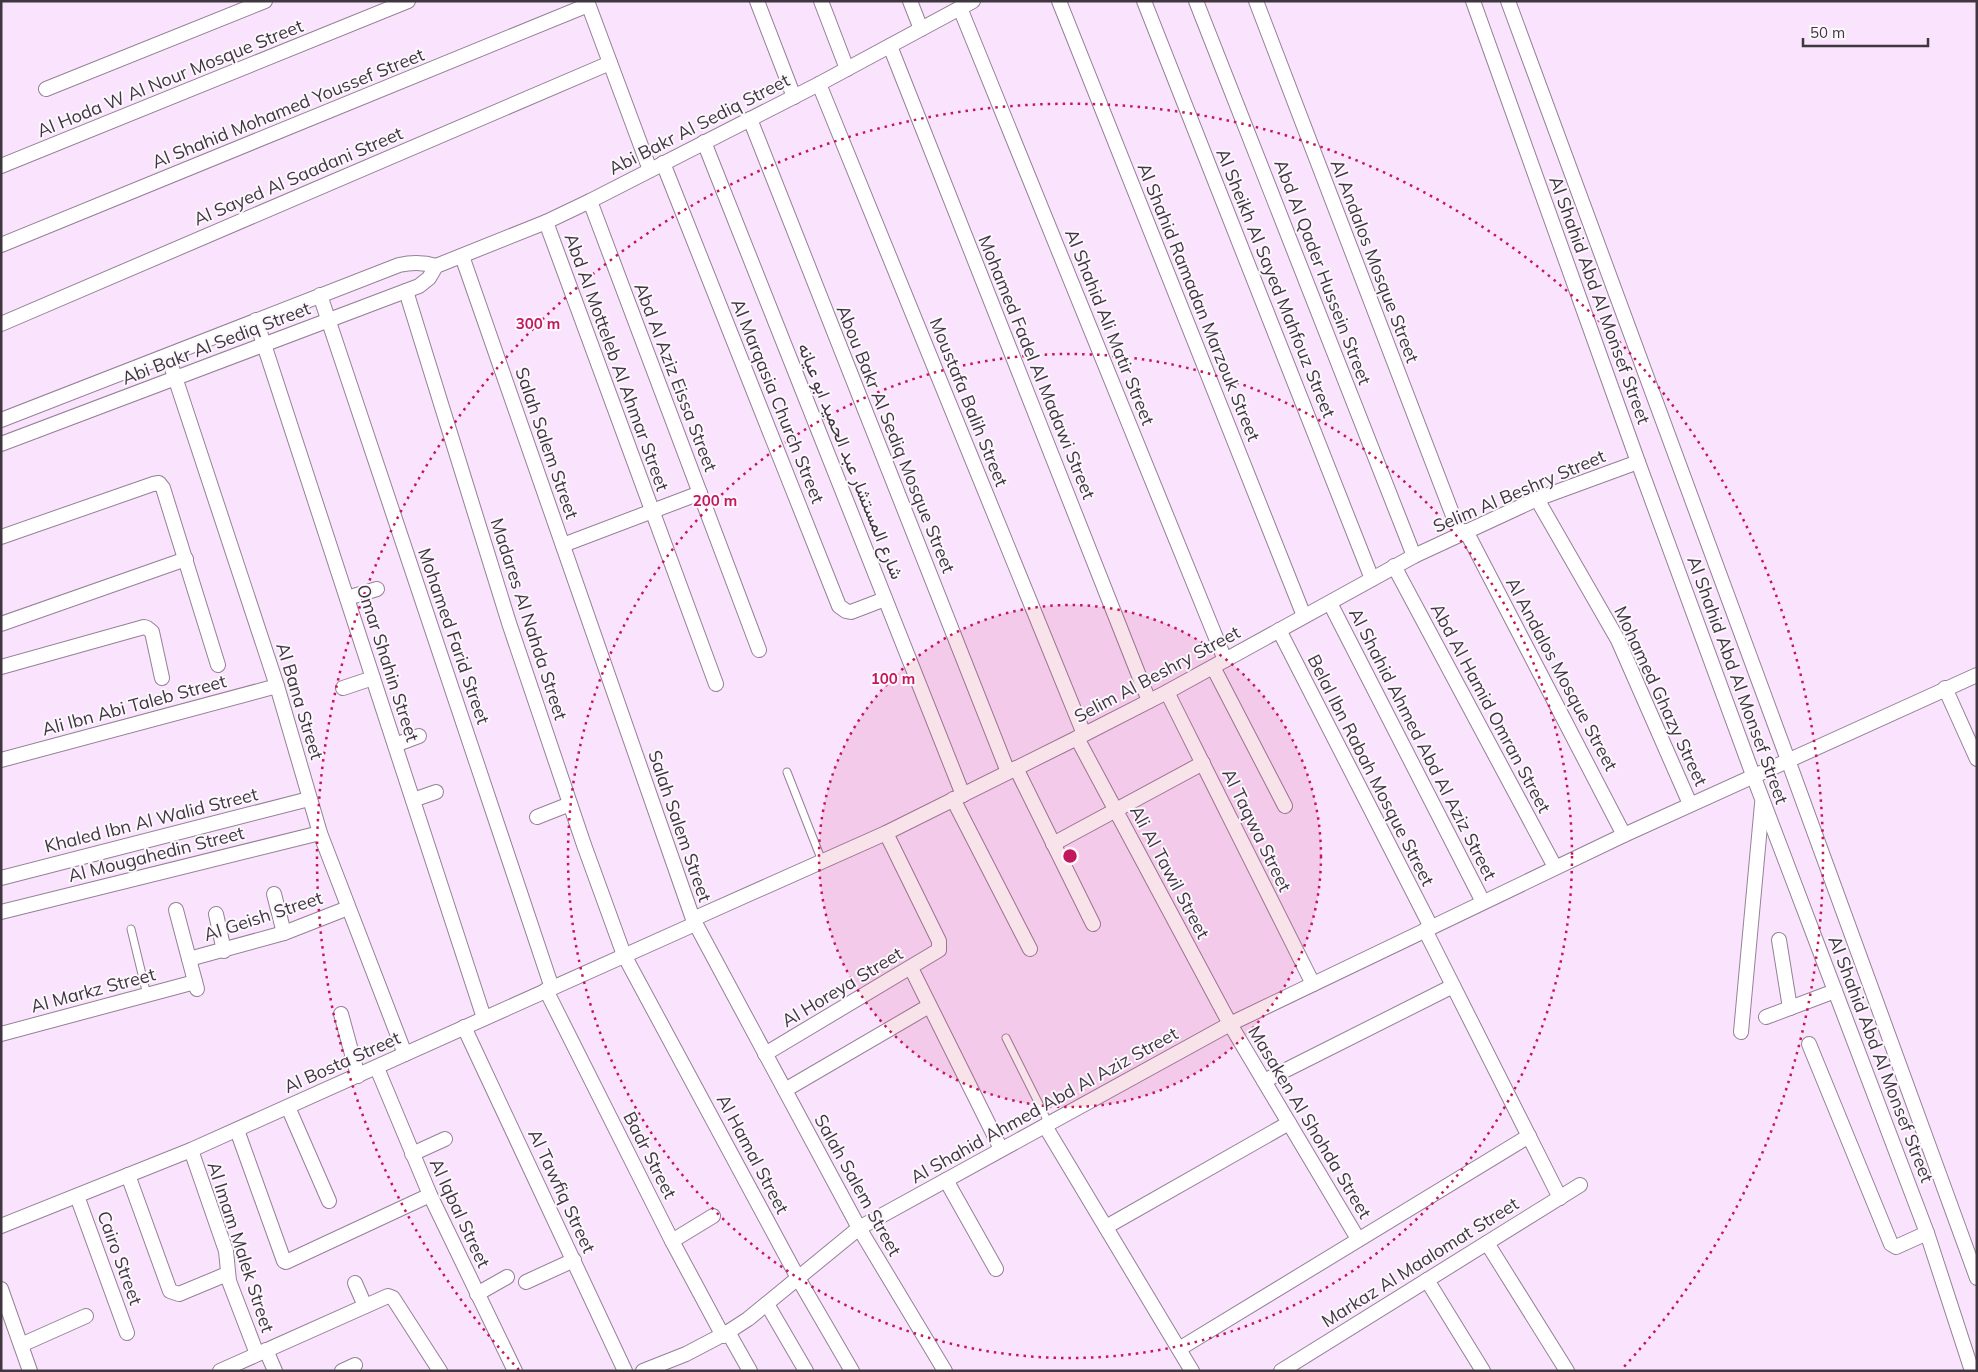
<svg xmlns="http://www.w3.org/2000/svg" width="1978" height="1372" viewBox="0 0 1978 1372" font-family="Mulish,Vazirmatn,sans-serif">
<rect width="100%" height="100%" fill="#fae3fd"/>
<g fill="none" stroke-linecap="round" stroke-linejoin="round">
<!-- lane casing -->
<g stroke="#958097" stroke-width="9">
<g id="lane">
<polyline points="787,772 822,861"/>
<polyline points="131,929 147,995"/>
<polyline points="1006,1038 1049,1124"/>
</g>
</g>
<!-- street casing -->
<g stroke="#958097" stroke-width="16">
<g id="street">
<polyline points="587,1 650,170"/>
<polyline points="757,1 794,97"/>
<polyline points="821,1 847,69"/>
<polyline points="910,1 921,29"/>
<polyline points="1059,1 1304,616"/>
<polyline points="1144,1 1372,579"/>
<polyline points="1196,1 1414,556"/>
<polyline points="1256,1 1460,534"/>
<polyline points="1473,1 1638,462 1753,775 1927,1233 1972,1371"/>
<polyline points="1508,1 1788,760 1977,1278"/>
<polyline points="960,8 1225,660"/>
<polyline points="890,46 1149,701"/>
<polyline points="819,84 1084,734"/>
<polyline points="46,89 265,1"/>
<polyline points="750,119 1008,772"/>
<polyline points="704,142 963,795"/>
<polyline points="663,163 839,606 846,611 851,612 885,599"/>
<polyline points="1,166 408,1"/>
<polyline points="590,201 759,650"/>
<polyline points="546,222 716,684"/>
<polyline points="1,245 588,5"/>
<polyline points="462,256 693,919 859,1228 945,1371"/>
<polyline points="406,291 509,623 584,845 624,955 798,1278 852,1371"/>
<polyline points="320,295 552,988"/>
<polyline points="256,320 484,1018"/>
<polyline points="1,324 610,63"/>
<polyline points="168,356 277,686 320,833 405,1054"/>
<path d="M 1,420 L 399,265 C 413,262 423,262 436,266"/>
<polyline points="1,444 419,286 429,278 436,266 546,222 590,201 819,84 973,1"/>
<polyline points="1537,499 1618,640 1690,804"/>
<polyline points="1466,531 1624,835"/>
<polyline points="1,537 153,484 159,483 163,488 218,665"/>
<polyline points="563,545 700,493"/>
<polyline points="1394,566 1555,867"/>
<polyline points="347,598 377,589"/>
<polyline points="1330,603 1483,902"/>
<polyline points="1,624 186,559"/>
<polyline points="1279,630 1431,927"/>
<polyline points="1,667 144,627 147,628 152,632 162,678"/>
<polyline points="1213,667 1285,806"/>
<polyline points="343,688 373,678"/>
<polyline points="1945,688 1977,759"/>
<polyline points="1167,692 1313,984"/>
<polyline points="1077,738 1230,1024 1358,1239"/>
<polyline points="395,745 419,736"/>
<polyline points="1,760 277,686"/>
<polyline points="1016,768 1093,924"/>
<polyline points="953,799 1030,949"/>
<polyline points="413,800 436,792"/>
<polyline points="537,817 570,804"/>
<polyline points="1053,844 1203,763"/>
<polyline points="1,878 309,799"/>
<polyline points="274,894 284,933"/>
<polyline points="176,910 197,989"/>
<polyline points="1,912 320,833"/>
<polyline points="216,914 224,951"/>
<polyline points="693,919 886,833 1077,738 1167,692 1414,556 1537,499 1638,462"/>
<polyline points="1425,930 1560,1198"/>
<polyline points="1779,940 1790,1008"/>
<polyline points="189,959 284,933 348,908"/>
<polyline points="911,968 1001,1149"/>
<polyline points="546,990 672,1241 723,1336"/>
<polyline points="341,1014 358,1076"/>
<polyline points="1766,1017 1835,991"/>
<polyline points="464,1027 625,1371"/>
<polyline points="1741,1032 1762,804"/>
<polyline points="1,1034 195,982"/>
<polyline points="1809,1044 1891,1244 1896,1247 1927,1233"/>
<polyline points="765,1054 939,950 939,941 886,833"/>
<polyline points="377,1068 430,1195 515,1371"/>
<polyline points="1264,1081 1453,986"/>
<polyline points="785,1090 929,1006"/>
<polyline points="288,1107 329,1201"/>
<polyline points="1045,1126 1192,1371"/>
<polyline points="237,1130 284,1261 286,1262 430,1195"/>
<polyline points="191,1150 226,1251 229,1281 257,1354"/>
<polyline points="412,1154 445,1139"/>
<polyline points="128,1175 170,1291 179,1294 227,1274"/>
<polyline points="946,1180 996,1269"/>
<polyline points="77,1196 127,1333"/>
<polyline points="1,1226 191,1150 695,924"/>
<polyline points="1106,1227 1289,1123"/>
<polyline points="672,1241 713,1216"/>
<polyline points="1487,1243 1567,1371"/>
<polyline points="1427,1280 1483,1371"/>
<polyline points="526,1282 574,1260"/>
<polyline points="355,1283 365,1306"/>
<polyline points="1,1289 30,1371"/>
<polyline points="477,1294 507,1277"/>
<polyline points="767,1304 806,1371"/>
<polyline points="728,1332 750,1371"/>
<polyline points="21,1345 86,1316"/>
<polyline points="1179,1349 1529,1136"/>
<polyline points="266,1350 275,1371"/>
<polyline points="220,1371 388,1296 393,1298 440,1371"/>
<polyline points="342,1371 355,1365"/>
<polyline points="643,1371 686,1354 728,1332 748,1319 859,1228 1230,1024 1624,835 1977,675"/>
<polyline points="1281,1371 1580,1185"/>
</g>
</g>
<!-- lane -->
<use href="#lane" stroke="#fff" stroke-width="7"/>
<!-- street -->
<use href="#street" stroke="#fff" stroke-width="14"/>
</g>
<!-- distance rings -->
<circle cx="1070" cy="856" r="251" fill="#c2185b" fill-opacity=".12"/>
<g fill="none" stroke="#c2185b" stroke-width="2.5" stroke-dasharray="2.5 5">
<circle cx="1070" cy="856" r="251"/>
<circle cx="1070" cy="856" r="502"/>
<path d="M519 1370A753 753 0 1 1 1621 1370"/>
</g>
<g text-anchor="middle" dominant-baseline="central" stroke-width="4" stroke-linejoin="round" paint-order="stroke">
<!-- street labels -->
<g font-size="18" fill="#3f3640" stroke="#fcf7fc">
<text transform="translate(170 78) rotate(-22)">Al Hoda W Al Nour Mosque Street</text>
<text transform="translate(288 108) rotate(-22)">Al Shahid Mohamed Youssef Street</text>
<text transform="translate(699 124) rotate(-27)">Abi Bakr Al Sediq Street</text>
<text transform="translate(298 176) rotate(-23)">Al Sayed Al Saadani Street</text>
<text transform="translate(1375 261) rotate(69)">Al Andalos Mosque Street</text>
<text transform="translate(1323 272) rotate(69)">Abd Al Qader Hussein Street</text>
<text transform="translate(1276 283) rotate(68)">Al Sheikh Al Sayed Mahfouz Street</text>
<text transform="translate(1600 300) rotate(70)">Al Shahid Abd Al Monsef Street</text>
<text transform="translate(1199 302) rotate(68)">Al Shahid Ramadan Marzouk Street</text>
<text transform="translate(1110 327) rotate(68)">Al Shahid Ali Matir Street</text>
<text transform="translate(216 343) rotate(-21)">Abi Bakr Al Sediq Street</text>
<text transform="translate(617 362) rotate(70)">Abd Al Motteleb Al Ahmar Street</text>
<text transform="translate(1037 367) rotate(68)">Mohamed Fadel Al Madawi Street</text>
<text transform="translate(676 377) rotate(69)">Abd Al Aziz Eissa Street</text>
<text transform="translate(778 401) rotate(68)">Al Marqasia Church Street</text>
<text transform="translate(969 402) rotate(68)">Moustafa Balih Street</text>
<text transform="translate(896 439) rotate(68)">Abou Bakr Al Sediq Mosque Street</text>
<text transform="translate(547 443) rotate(71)">Salah Salem Street</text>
<text transform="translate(851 461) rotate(68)">شارع المستشار عبد الحميد ابو عيانه</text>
<text transform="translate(1519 491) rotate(-23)">Selim Al Beshry Street</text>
<text transform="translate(529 619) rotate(72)">Madares Al Nahda Street</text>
<text transform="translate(454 636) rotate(71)">Mohamed Farid Street</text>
<text transform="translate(388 663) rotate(72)">Omar Shahin Street</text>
<text transform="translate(1157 674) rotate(-28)">Selim Al Beshry Street</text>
<text transform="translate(1562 674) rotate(62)">Al Andalos Mosque Street</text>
<text transform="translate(1738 680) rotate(70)">Al Shahid Abd Al Monsef Street</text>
<text transform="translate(1661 696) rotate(65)">Mohamed Ghazy Street</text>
<text transform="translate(300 701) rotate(73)">Al Bana Street</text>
<text transform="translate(134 705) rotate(-15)">Ali Ibn Abi Taleb Street</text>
<text transform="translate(1491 708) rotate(62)">Abd Al Hamid Omran Street</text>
<text transform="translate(1423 744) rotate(63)">Al Shahid Ahmed Abd Al Aziz Street</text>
<text transform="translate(1371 770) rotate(63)">Belal Ibn Rabah Mosque Street</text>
<text transform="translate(151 820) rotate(-14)">Khaled Ibn Al Walid Street</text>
<text transform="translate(680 826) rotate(71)">Salah Salem Street</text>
<text transform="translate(1257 830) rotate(64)">Al Taqwa Street</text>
<text transform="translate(156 854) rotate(-14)">Al Mougahedin Street</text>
<text transform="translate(1170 872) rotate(62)">Ali Al Tawil Street</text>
<text transform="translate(263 916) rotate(-18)">Al Geish Street</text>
<text transform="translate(842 987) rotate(-31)">Al Horeya Street</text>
<text transform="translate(93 990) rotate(-15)">Al Markz Street</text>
<text transform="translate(1881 1059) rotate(69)">Al Shahid Abd Al Monsef Street</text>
<text transform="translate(342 1062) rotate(-24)">Al Bosta Street</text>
<text transform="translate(1044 1105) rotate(-29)">Al Shahid Ahmed Abd Al Aziz Street</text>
<text transform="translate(1310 1122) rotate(59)">Masaken Al Shohda Street</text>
<text transform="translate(753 1154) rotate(62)">Al Hamal Street</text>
<text transform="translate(650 1155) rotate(63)">Badr Street</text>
<text transform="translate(858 1185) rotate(61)">Salah Salem Street</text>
<text transform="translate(562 1191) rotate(65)">Al Tawfiq Street</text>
<text transform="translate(460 1213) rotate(65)">Al Iqbal Street</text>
<text transform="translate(241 1247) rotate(72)">Al Imam Malek Street</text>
<text transform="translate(120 1258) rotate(70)">Cairo Street</text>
<text transform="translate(1420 1262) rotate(-32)">Markaz Al Maalomat Street</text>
</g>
</g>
<circle cx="1070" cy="856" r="8" fill="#c2185b" stroke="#fcf7fc" stroke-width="2.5"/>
<g font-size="15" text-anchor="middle" font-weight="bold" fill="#c2185b" stroke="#fcf7fc" stroke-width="4" stroke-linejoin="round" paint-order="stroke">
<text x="538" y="329">300 m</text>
<text x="715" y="506">200 m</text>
<text x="893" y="684">100 m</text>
</g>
<!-- border -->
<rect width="1978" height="1372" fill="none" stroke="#3f3640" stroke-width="5"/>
<!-- scale -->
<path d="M1803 38v8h125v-8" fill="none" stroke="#3f3640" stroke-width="2.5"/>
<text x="1810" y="38" font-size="15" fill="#3f3640" stroke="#fcf7fc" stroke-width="4" paint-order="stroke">50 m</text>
</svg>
